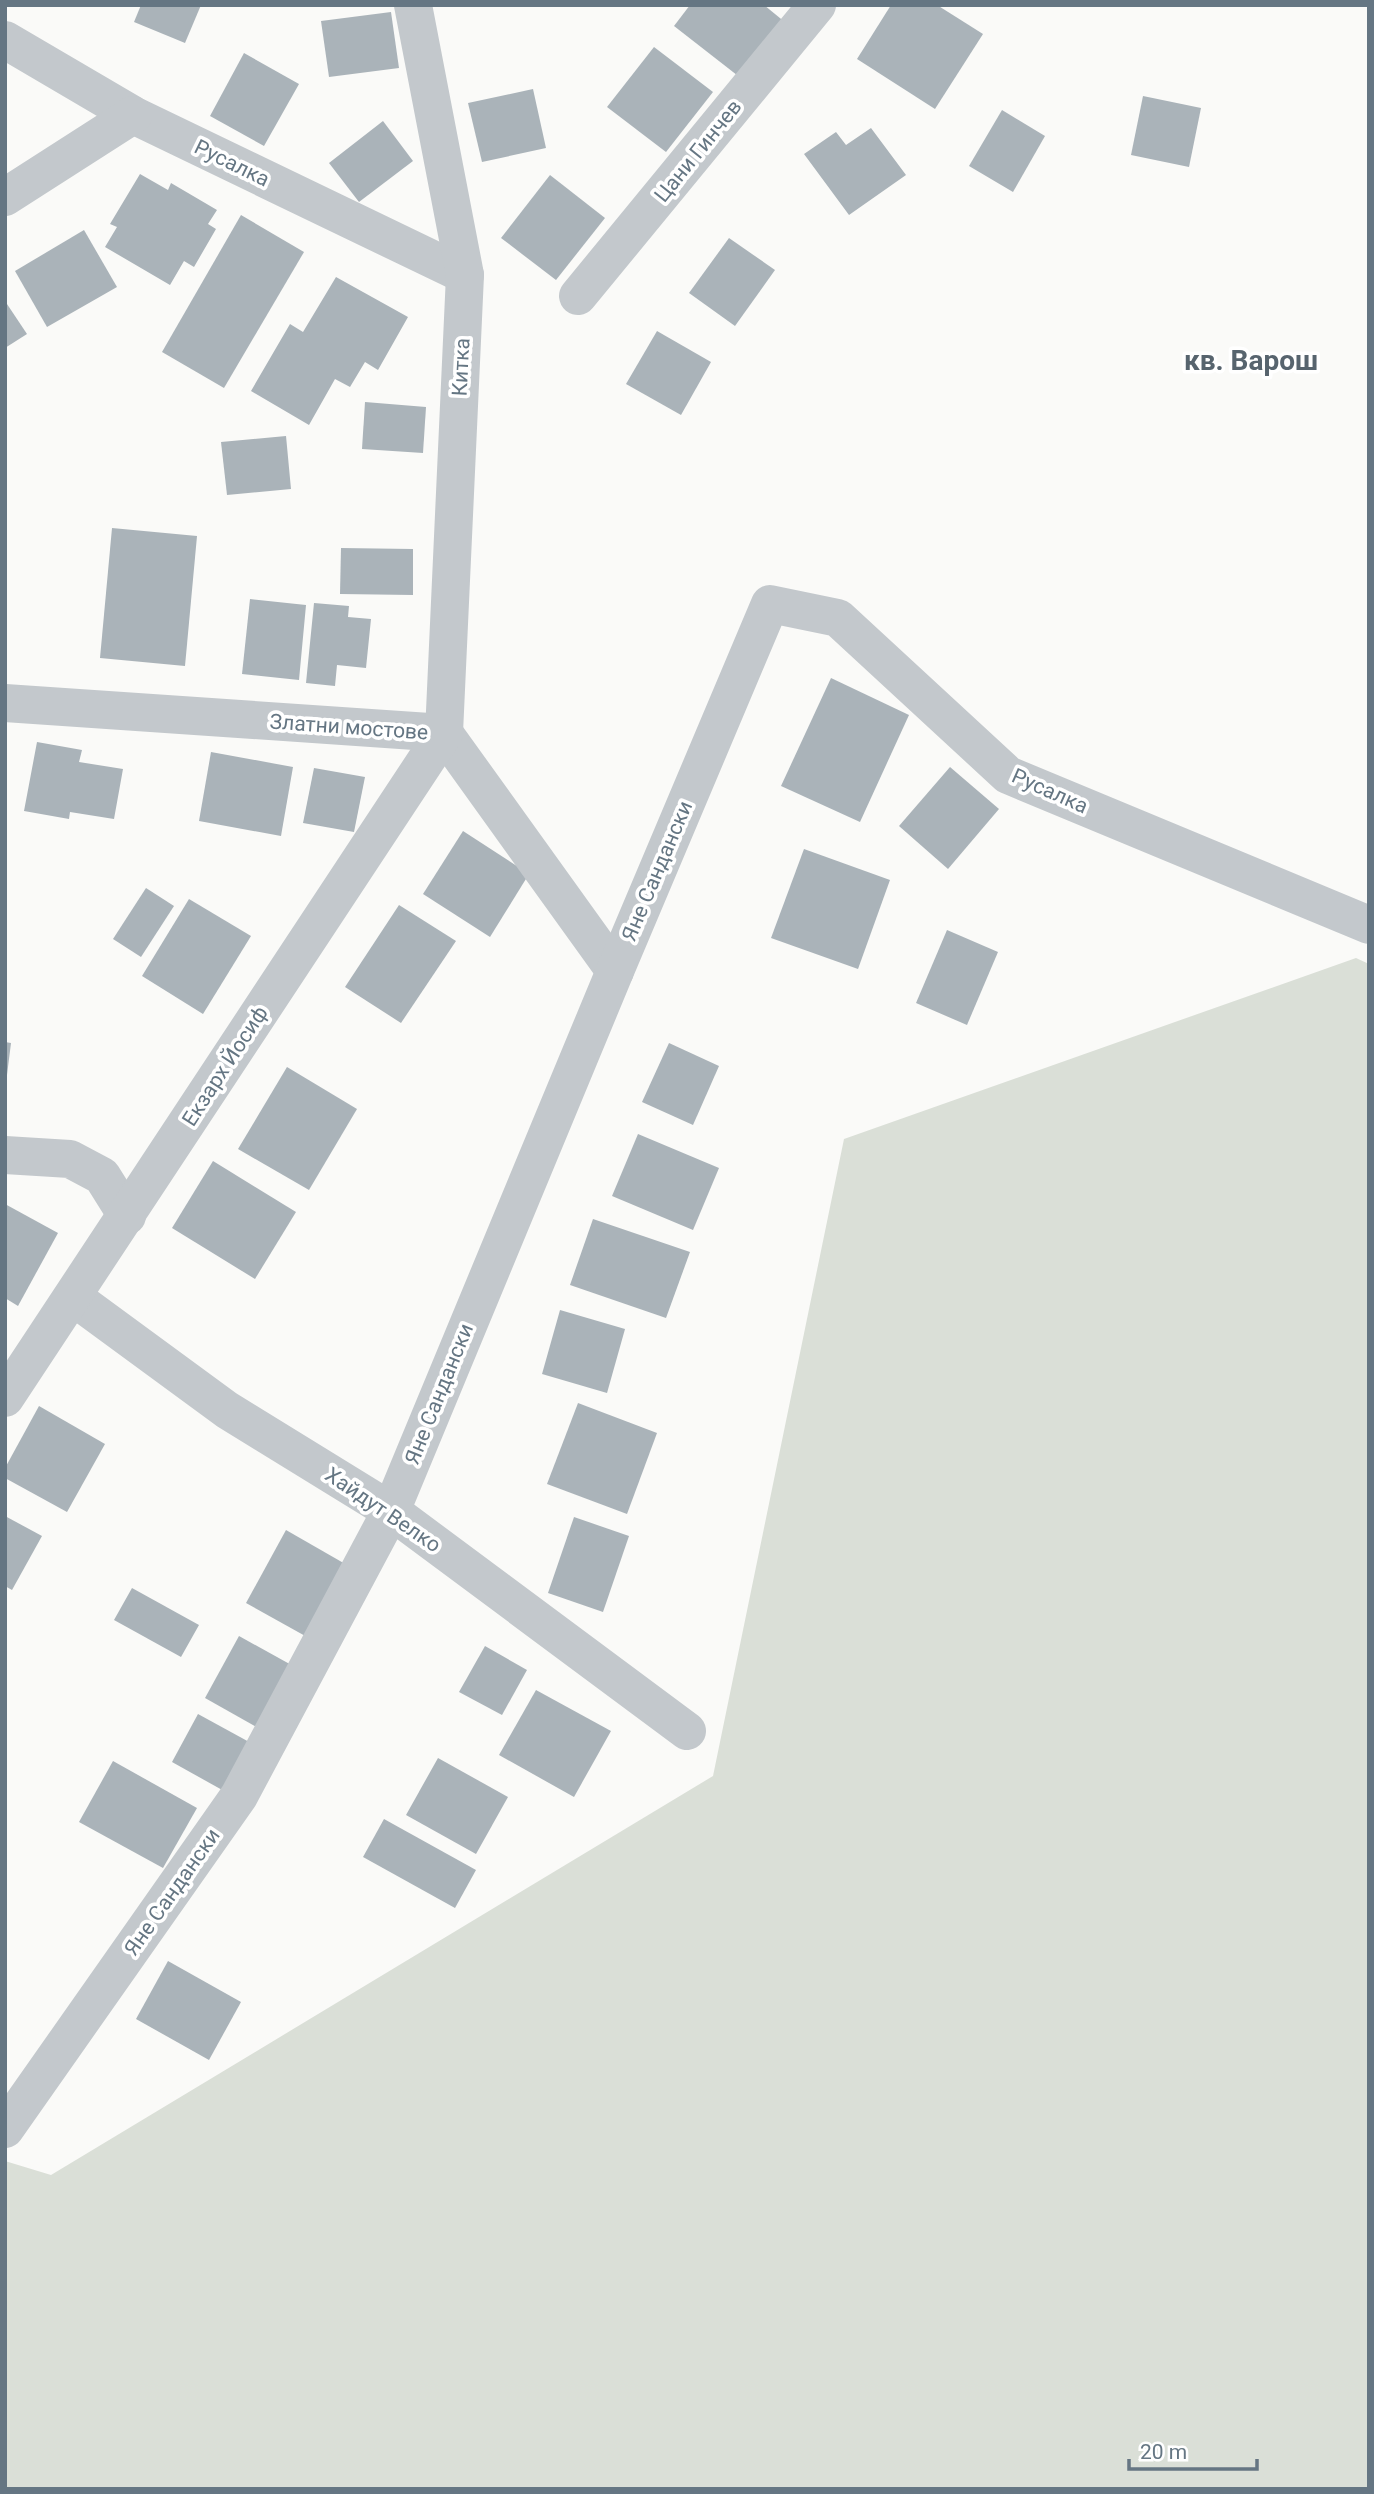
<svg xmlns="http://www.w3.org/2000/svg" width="1374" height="2494" viewBox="0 0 1374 2494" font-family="Roboto,sans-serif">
<rect width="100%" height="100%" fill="#fafaf8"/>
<!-- green -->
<polygon fill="#dadfd7" points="1356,958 1369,964 1369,2489 5,2489 5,2161 51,2175 713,1776 844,1139"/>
<!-- building -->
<g fill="#aab3b9">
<polygon points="141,5 201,5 185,43 134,22"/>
<polygon points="690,5 764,5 786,23 742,79 674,26"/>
<polygon points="891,5 937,5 983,34 935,109 857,59"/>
<polygon points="391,12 399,68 329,77 321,21"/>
<polygon points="654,47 713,92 666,152 607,107"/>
<polygon points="244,53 299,84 264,146 210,116"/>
<polygon points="533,89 546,148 482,162 468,103"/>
<polygon points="1143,96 1201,108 1189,167 1131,155"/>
<polygon points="1002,110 1045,136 1013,192 969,166"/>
<polygon points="383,121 413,161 359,202 329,163"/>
<polygon points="871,128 906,175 849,215 804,154 836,132 846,145"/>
<polygon points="140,174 168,190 171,183 217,210 208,224 216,229 194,267 184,261 170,285 105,247 117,227 110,224"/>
<polygon points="550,175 605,218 556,280 501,238"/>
<polygon points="241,215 304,252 224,388 162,352"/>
<polygon points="84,230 117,287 47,327 15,271"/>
<polygon points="729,238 775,270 735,326 689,293"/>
<polygon points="336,277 408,317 378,370 365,362 350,387 335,379 309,425 251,391 290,324 303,332"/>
<polygon points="5,301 27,334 5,348"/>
<polygon points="657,331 711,362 681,415 626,384"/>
<polygon points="365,402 426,407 423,453 362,449"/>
<polygon points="286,436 291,489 227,495 221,442"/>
<polygon points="112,528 197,536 185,666 100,658"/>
<polygon points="341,548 413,549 413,595 340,594"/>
<polygon points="250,599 306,605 299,680 242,674"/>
<polygon points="314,603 349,606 348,617 371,619 366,668 337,665 335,686 306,683"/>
<polygon points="831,678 909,715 860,822 781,786"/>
<polygon points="37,742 82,750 79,762 123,769 114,819 70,812 69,819 24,811"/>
<polygon points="211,752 293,767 281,836 199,821"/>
<polygon points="950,767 999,809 948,869 899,826"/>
<polygon points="314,768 365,777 354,832 303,823"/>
<polygon points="463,831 529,874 490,937 423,894"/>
<polygon points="804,849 890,880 858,969 771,938"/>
<polygon points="146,888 174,906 141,957 113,939"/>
<polygon points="189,899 251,936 203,1014 142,976"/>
<polygon points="399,905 456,941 401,1023 345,987"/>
<polygon points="947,930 998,952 967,1025 916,1003"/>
<polygon points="5,1042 11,1043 7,1075 5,1075"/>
<polygon points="669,1043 719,1066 693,1125 642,1102"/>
<polygon points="287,1067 357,1109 309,1190 238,1149"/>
<polygon points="638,1134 719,1168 693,1230 612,1196"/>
<polygon points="213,1161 296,1212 255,1279 172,1228"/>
<polygon points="5,1204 58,1233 18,1306 5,1298"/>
<polygon points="593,1219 690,1252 666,1318 570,1285"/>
<polygon points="560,1310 625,1329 607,1393 542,1374"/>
<polygon points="578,1403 657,1433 627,1514 547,1484"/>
<polygon points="39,1406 105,1444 67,1512 5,1478 5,1468"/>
<polygon points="5,1516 42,1536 12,1590 5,1586"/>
<polygon points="574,1517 629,1536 603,1612 548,1593"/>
<polygon points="286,1530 347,1565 307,1637 246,1603"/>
<polygon points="132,1588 199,1625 181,1657 114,1620"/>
<polygon points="239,1636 295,1667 260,1729 205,1698"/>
<polygon points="485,1646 527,1670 502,1715 459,1692"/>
<polygon points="536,1690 611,1731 574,1797 499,1755"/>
<polygon points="198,1714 251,1743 224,1791 172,1762"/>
<polygon points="438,1758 508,1797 476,1854 406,1815"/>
<polygon points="113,1761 197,1808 163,1868 79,1822"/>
<polygon points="384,1819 476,1870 455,1908 363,1857"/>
<polygon points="168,1961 241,2002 209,2060 136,2019"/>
</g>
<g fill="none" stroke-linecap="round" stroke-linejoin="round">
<!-- minor -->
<g stroke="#c3c8cc" stroke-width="38">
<polyline points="5,40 133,115 465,275"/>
<polyline points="5,197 133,115"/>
<polyline points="578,296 817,5"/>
<polyline points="5,703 444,733 615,971"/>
<polyline points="5,1155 70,1159 102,1176 127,1216"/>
<polyline points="73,1297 227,1410 391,1511 687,1731"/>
<polyline points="5,1398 444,733 465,275 413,5"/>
<polyline points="5,2129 239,1796 391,1511 615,971 770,604 838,618 1008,775 1369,925"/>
</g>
</g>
<g text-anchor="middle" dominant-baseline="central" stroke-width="7" stroke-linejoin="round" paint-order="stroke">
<!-- street labels -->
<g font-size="21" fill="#657683" stroke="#fff">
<text transform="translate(698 151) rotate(-51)">Цани Гинчев</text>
<text transform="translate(232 163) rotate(26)">Русалка</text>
<text transform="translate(461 367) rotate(-87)">Китка</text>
<text transform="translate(349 727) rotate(4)">Златни мостове</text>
<text transform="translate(1050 791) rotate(24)">Русалка</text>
<text transform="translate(657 871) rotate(-67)">Яне Сандански</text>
<text transform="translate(225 1066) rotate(-57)">Екзарх Йосиф</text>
<text transform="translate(439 1394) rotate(-68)">Яне Сандански</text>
<text transform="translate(383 1510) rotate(34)">Хайдут Велко</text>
<text transform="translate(172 1892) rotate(-55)">Яне Сандански</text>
</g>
<!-- district labels -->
<g font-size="28" font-weight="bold" fill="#57646e" stroke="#fff">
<text x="1251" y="360">кв. Варош</text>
</g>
</g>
<!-- border -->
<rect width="1374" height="2494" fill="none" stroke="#657683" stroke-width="14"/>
<!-- scale -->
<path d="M1129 2459v10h128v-10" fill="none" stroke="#657683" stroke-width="3.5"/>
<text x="1140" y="2459" font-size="21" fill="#657683" stroke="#ffffff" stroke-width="5" paint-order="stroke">20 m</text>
</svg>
